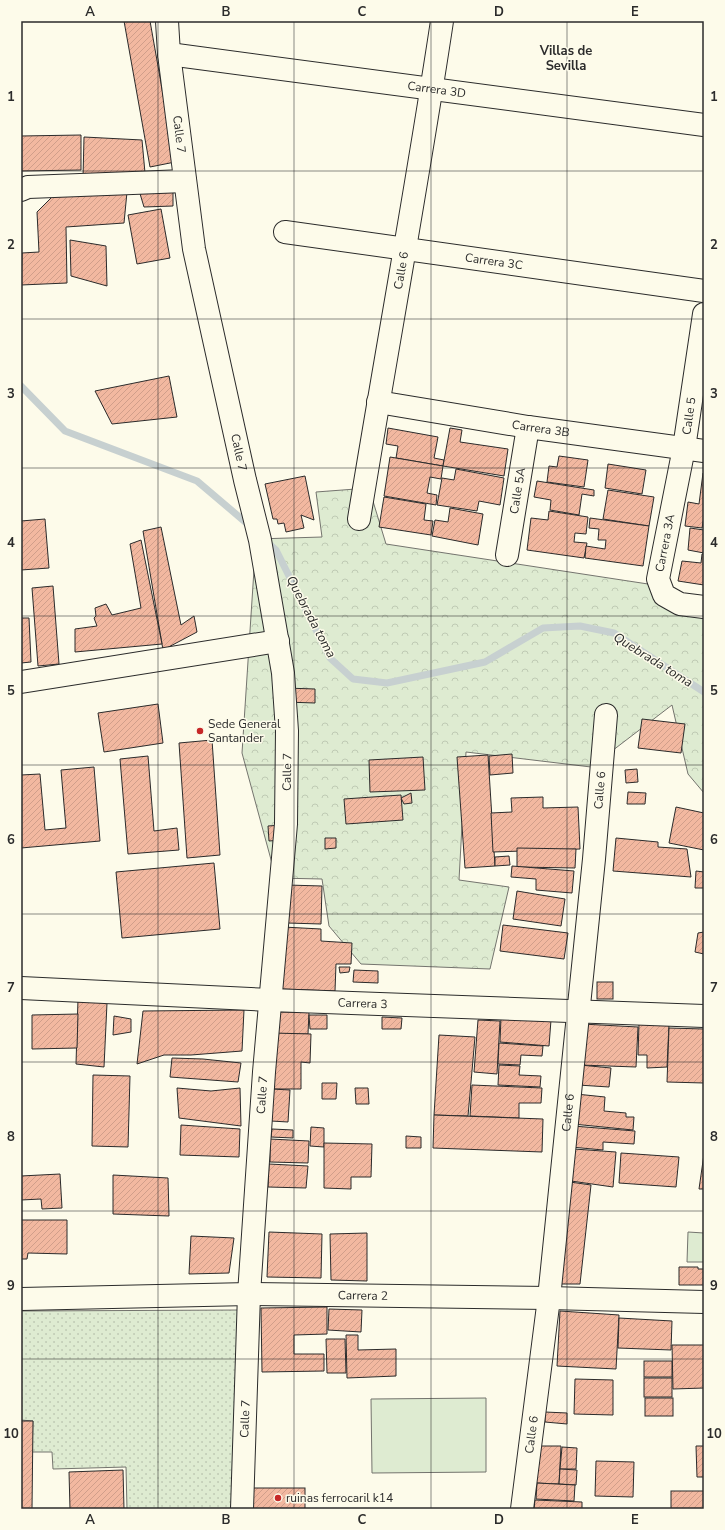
<svg xmlns="http://www.w3.org/2000/svg" width="725" height="1530" viewBox="0 0 725 1530" font-family="'Nunito Sans',sans-serif">
<defs>
<pattern id="forest-crowns" width="20" height="18" patternUnits="userSpaceOnUse"><rect width="20" height="18" fill="#deebd1"/><path d="M2 6a3 3 0 1 1 6 0M12 15a3 3 0 1 1 6 0" fill="none" stroke="#bfcab4"/></pattern>
<pattern id="park-dots" width="8" height="8" patternUnits="userSpaceOnUse"><rect width="8" height="8" fill="#deebd1"/><path d="M2 2h.1M6 6h.1" fill="none" stroke="#bfcab4" stroke-width="1.8" stroke-linecap="round"/></pattern>
<pattern id="building-hatch" width="6" height="6" patternUnits="userSpaceOnUse"><rect width="6" height="6" fill="#f2b8a0"/><path d="M-1 1l2-2M0 6l6-6M5 7l2-2" fill="none" stroke="#d09e8a"/></pattern>
</defs>
<rect width="100%" height="100%" fill="#fdfbea"/>
<!-- forest -->
<polygon fill="url(#forest-crowns)" stroke="#74746e" points="369,488 386,544 648,584 704,606 704,793 688,774 672,705 591,767 466,752 459,880 509,887 490,969 361,964 329,926 322,879 276,878 242,753 256,539 322,537 316,492"/>
<!-- park -->
<polygon fill="url(#park-dots)" stroke="#74746e" points="240,1310 233,1498 230,1509 127,1509 126,1467 53,1469 52,1452 32,1452 33,1421 21,1420 21,1311"/>
<!-- pitch -->
<g fill="#deebd1" stroke="#74746e">
<polygon points="688,1232 704,1233 704,1262 687,1262"/>
<polygon points="486,1398 486,1472 372,1473 371,1399"/>
</g>
<g fill="none" stroke-linecap="round" stroke-linejoin="round">
<!-- stream -->
<g stroke="#c7d0d0" stroke-width="7">
<polyline points="21,386 65,431 197,481 250,526"/>
<polyline points="265,540 276,550 330,658 353,679 387,683 485,662 543,628 580,626 614,633 704,692"/>
</g>
</g>
<!-- building -->
<g fill="url(#building-hatch)" stroke="#2b2b2b">
<polygon points="124,21 150,21 175,162 150,167"/>
<polygon points="81,135 81,170 21,171 21,136"/>
<polygon points="84,137 142,140 145,173 83,178"/>
<polygon points="173,186 173,206 144,207 138,187"/>
<polygon points="127,192 124,223 66,227 67,283 21,285 22,253 39,252 37,212 53,196"/>
<polygon points="161,209 170,258 137,264 128,215"/>
<polygon points="70,240 106,246 107,286 71,276"/>
<polygon points="169,376 177,417 112,424 95,391"/>
<polygon points="388,428 438,437 434,458 444,460 443,466 396,458 398,446 386,444"/>
<polygon points="450,428 462,430 460,442 508,449 504,476 443,466"/>
<polygon points="559,456 588,460 584,487 547,482 549,466 557,467"/>
<polygon points="390,457 443,466 441,479 430,477 427,493 437,495 436,505 384,496"/>
<polygon points="608,464 646,470 642,494 605,488"/>
<polygon points="456,469 504,478 500,505 479,501 477,511 437,505 442,478 454,480"/>
<polygon points="703,473 704,474 704,517 702,528 685,526 688,502 699,504"/>
<polygon points="305,476 314,520 301,515 304,528 286,532 284,523 278,524 277,519 273,519 265,484"/>
<polygon points="537,481 594,490 594,496 582,494 579,515 550,510 551,500 534,497"/>
<polygon points="608,490 654,497 649,526 603,519"/>
<polygon points="384,497 426,504 424,520 433,521 431,535 379,527"/>
<polygon points="450,508 483,514 478,545 432,536 435,520 448,522"/>
<polygon points="549,511 588,517 586,534 575,533 574,542 587,543 584,558 527,550 531,518 548,520"/>
<polygon points="590,518 649,526 643,566 585,558 586,546 605,549 606,540 598,540 599,529 589,528"/>
<polygon points="45,519 49,568 21,570 21,521"/>
<polygon points="161,527 181,625 194,616 197,632 163,650 143,531"/>
<polygon points="690,528 704,530 704,553 688,550"/>
<polygon points="141,540 162,644 75,652 75,629 97,626 94,618 96,616 95,608 106,604 112,615 141,608 130,544"/>
<polygon points="702,554 704,554 704,585 678,581 682,561 701,563"/>
<polygon points="53,586 59,664 38,666 32,588"/>
<polygon points="21,618 29,618 31,662 21,663"/>
<polygon points="285,688 315,689 315,703 285,702"/>
<polygon points="158,704 163,743 104,752 98,713"/>
<polygon points="642,719 685,724 681,753 638,748"/>
<polygon points="212,740 220,855 187,858 179,743"/>
<polygon points="512,754 513,773 490,775 489,756"/>
<polygon points="488,755 495,866 465,868 457,757"/>
<polygon points="148,756 154,831 177,828 179,850 128,854 120,759"/>
<polygon points="423,757 425,790 370,792 369,760"/>
<polygon points="94,767 100,841 21,848 21,775 40,774 45,830 66,828 61,770"/>
<polygon points="637,769 638,782 626,783 625,770"/>
<polygon points="628,792 646,793 645,804 627,804"/>
<polygon points="411,793 412,803 404,804 401,798"/>
<polygon points="401,795 403,820 346,824 344,799"/>
<polygon points="543,797 543,808 578,807 580,849 493,852 491,813 512,812 511,798"/>
<polygon points="676,807 704,813 704,850 669,843"/>
<polygon points="282,825 283,840 269,841 268,826"/>
<polygon points="325,838 336,838 336,848 325,849"/>
<polygon points="616,838 658,842 658,847 687,849 691,877 613,871"/>
<polygon points="517,848 576,849 575,868 517,867"/>
<polygon points="509,856 510,865 495,866 495,857"/>
<polygon points="214,863 220,929 122,938 116,872"/>
<polygon points="512,866 574,871 572,893 536,890 536,879 511,877"/>
<polygon points="696,871 704,872 704,888 695,888"/>
<polygon points="287,885 322,886 321,924 287,923"/>
<polygon points="517,891 565,899 561,926 513,919"/>
<polygon points="503,925 568,933 564,959 500,951"/>
<polygon points="283,927 321,929 321,941 352,943 351,964 336,964 335,991 281,989"/>
<polygon points="704,932 704,954 695,952 698,933"/>
<polygon points="339,967 350,967 349,972 340,973"/>
<polygon points="354,970 378,971 378,983 353,982"/>
<rect x="597" y="982" width="16" height="17"/>
<polygon points="78,999 107,1003 104,1067 76,1064"/>
<polygon points="244,1010 242,1051 191,1055 164,1055 137,1064 143,1011"/>
<polygon points="275,1012 309,1012 308,1034 274,1034"/>
<polygon points="78,1014 77,1048 32,1049 32,1015"/>
<polygon points="309,1015 327,1015 327,1029 310,1029"/>
<polygon points="114,1016 131,1019 131,1032 113,1035"/>
<polygon points="382,1017 402,1018 401,1029 382,1029"/>
<polygon points="501,1017 551,1020 549,1046 500,1042"/>
<polygon points="478,1020 500,1021 497,1074 474,1072"/>
<polygon points="639,1023 669,1024 667,1067 647,1068 647,1055 638,1055"/>
<polygon points="582,1024 638,1027 636,1067 580,1065"/>
<polygon points="669,1028 704,1029 704,1083 667,1082"/>
<polygon points="273,1033 311,1034 310,1063 301,1062 301,1089 272,1089"/>
<polygon points="439,1035 475,1037 468,1116 434,1115"/>
<polygon points="499,1043 543,1046 542,1056 521,1055 520,1065 498,1064"/>
<polygon points="172,1058 203,1059 241,1063 238,1082 170,1077"/>
<polygon points="499,1065 520,1066 519,1075 541,1076 540,1087 498,1085"/>
<polygon points="580,1065 611,1068 609,1087 578,1085"/>
<polygon points="93,1075 130,1076 128,1147 92,1146"/>
<polygon points="322,1083 337,1083 336,1099 322,1099"/>
<polygon points="472,1085 542,1088 541,1103 519,1103 519,1118 470,1116"/>
<polygon points="177,1088 211,1091 240,1088 241,1126 179,1118"/>
<polygon points="355,1088 368,1088 369,1104 356,1104"/>
<polygon points="272,1089 290,1090 288,1122 271,1121"/>
<polygon points="576,1094 605,1097 604,1111 626,1113 626,1117 634,1117 633,1130 573,1124"/>
<polygon points="434,1115 543,1119 542,1152 433,1148"/>
<polygon points="181,1125 240,1129 239,1157 180,1155"/>
<polygon points="573,1126 635,1131 634,1144 603,1142 603,1150 571,1147"/>
<polygon points="311,1127 324,1128 324,1147 310,1146"/>
<polygon points="272,1129 293,1130 293,1138 271,1137"/>
<polygon points="406,1136 421,1137 421,1148 406,1148"/>
<polygon points="270,1139 309,1141 308,1163 270,1162"/>
<polygon points="324,1143 372,1144 371,1177 351,1177 351,1189 324,1188"/>
<polygon points="574,1149 616,1152 613,1187 571,1181"/>
<polygon points="621,1153 679,1157 676,1187 619,1183"/>
<polygon points="704,1154 704,1189 699,1189"/>
<polygon points="269,1164 308,1166 306,1188 268,1187"/>
<polygon points="60,1174 62,1208 42,1209 41,1199 21,1200 21,1176"/>
<polygon points="113,1175 168,1178 169,1216 113,1214"/>
<polygon points="570,1182 591,1185 580,1284 559,1284"/>
<polygon points="21,1220 67,1220 67,1254 28,1253 27,1259 21,1259"/>
<polygon points="269,1232 322,1234 321,1278 267,1277"/>
<polygon points="367,1233 367,1281 331,1280 330,1234"/>
<polygon points="191,1236 234,1238 229,1273 189,1274"/>
<polygon points="679,1267 698,1267 698,1269 704,1269 704,1285 679,1285"/>
<polygon points="327,1307 327,1334 294,1335 294,1354 324,1354 324,1371 262,1372 261,1308"/>
<polygon points="329,1309 362,1310 361,1332 328,1330"/>
<polygon points="560,1311 619,1315 616,1369 557,1366"/>
<polygon points="619,1318 672,1321 671,1350 618,1348"/>
<polygon points="346,1335 358,1335 358,1350 396,1349 396,1376 347,1378"/>
<polygon points="326,1339 345,1339 346,1373 327,1373"/>
<polygon points="672,1345 704,1345 704,1388 673,1389"/>
<rect x="644" y="1361" width="28" height="16"/>
<rect x="644" y="1378" width="28" height="19"/>
<polygon points="575,1379 613,1380 613,1415 574,1414"/>
<rect x="645" y="1398" width="28" height="18"/>
<polygon points="545,1412 567,1413 567,1424 545,1422"/>
<polygon points="21,1421 33,1421 32,1509 21,1509"/>
<polygon points="537,1446 561,1446 559,1484 535,1483"/>
<polygon points="696,1446 704,1446 704,1477 697,1477"/>
<polygon points="562,1447 577,1448 576,1469 560,1469"/>
<polygon points="596,1461 634,1462 633,1497 595,1496"/>
<polygon points="560,1469 577,1470 576,1485 559,1484"/>
<polygon points="123,1470 124,1509 70,1509 69,1472"/>
<polygon points="537,1483 575,1485 574,1501 536,1499"/>
<rect x="252" y="1488" width="53" height="21"/>
<rect x="671" y="1491" width="33" height="18"/>
<polygon points="535,1500 582,1502 582,1509 534,1509"/>
</g>
<g fill="none" stroke-linecap="round" stroke-linejoin="round">
<!-- minor casing -->
<g stroke="#2b2b2b" stroke-width="24">
<g id="minor">
<path id="s1" d="M 167,21 L 169,54 L 194,249 L 245,480 L 260,540 L 283,673 L 287,731 L 286,824 L 264,1072 L 249,1294 L 242,1509"/>
<path id="s2" d="M 169,54 L 704,125"/>
<polyline points="21,190 28,187 185,181"/>
<path id="s3" d="M 285,232 L 704,291"/>
<polyline points="704,314 684,448 658,579 664,595 680,604 704,607"/>
<path id="s4" d="M 378,402 L 528,427 L 704,451"/>
<path id="s5" d="M 359,519 C 386,353 417,187 442,21"/>
<path id="s6" d="M 507,555 L 528,427"/>
<polyline points="21,682 278,641"/>
<path id="s7" d="M 21,988 L 270,1000 L 704,1016"/>
<path id="s8" d="M 21,1299 L 249,1294 L 549,1298 L 704,1302"/>
<path id="s9" d="M 522,1509 L 549,1298 L 594,859 L 606,715"/>
</g>
</g>
<!-- minor -->
<use href="#minor" stroke="#fdfbea" stroke-width="22"/>
</g>
<!-- grid -->
<path fill="none" stroke="#2b2b2b" stroke-width="1" stroke-opacity="0.55" d="M 158,21 L 158,1509M 294,21 L 294,1509M 431,21 L 431,1509M 567,21 L 567,1509M 21,171 L 704,171M 21,319 L 704,319M 21,468 L 704,468M 21,616 L 704,616M 21,765 L 704,765M 21,914 L 704,914M 21,1062 L 704,1062M 21,1211 L 704,1211M 21,1359 L 704,1359"/>
<!-- markers -->
<g fill="#c62828" stroke="#fdfbea" stroke-width="1.5">
<circle cx="200" cy="731" r="4"/>
<circle cx="278" cy="1498" r="4"/>
</g>
<g text-anchor="middle" dominant-baseline="central" stroke-width="3" stroke-linejoin="round" paint-order="stroke">
<!-- street labels -->
<g font-size="12" fill="#2b2b2b" stroke="#fdfbea">
<text stroke="none"><textPath href="#s2" startOffset="270">Carrera 3D</textPath></text>
<text stroke="none"><textPath href="#s1" startOffset="114">Calle 7</textPath></text>
<text stroke="none"><textPath href="#s3" startOffset="211">Carrera 3C</textPath></text>
<text stroke="none"><textPath href="#s5" startOffset="252">Calle 6</textPath></text>
<text transform="translate(689 416) rotate(-82)">Calle 5</text>
<text stroke="none"><textPath href="#s4" startOffset="165">Carrera 3B</textPath></text>
<text stroke="none"><textPath href="#s1" startOffset="438">Calle 7</textPath></text>
<text stroke="none"><textPath href="#s6" startOffset="65">Calle 5A</textPath></text>
<text transform="translate(665 543) rotate(-79)">Carrera 3A</text>
<text transform="translate(287 772) rotate(-89)">Calle 7</text>
<text stroke="none"><textPath href="#s9" startOffset="723">Calle 6</textPath></text>
<text stroke="none"><textPath href="#s7" startOffset="342">Carrera 3</textPath></text>
<text transform="translate(262 1095) rotate(-86)">Calle 7</text>
<text stroke="none"><textPath href="#s9" startOffset="399">Calle 6</textPath></text>
<text stroke="none"><textPath href="#s8" startOffset="342">Carrera 2</textPath></text>
<text transform="translate(245 1419) rotate(-88)">Calle 7</text>
<text stroke="none"><textPath href="#s9" startOffset="75">Calle 6</textPath></text>
</g>
<!-- poi labels -->
<g font-size="12" fill="#2b2b2b" stroke="#fdfbea" text-anchor="start">
<text x="208" y="724">Sede General<tspan x="208" dy="14">Santander</tspan></text>
<text x="286" y="1498">ruinas ferrocaril k14</text>
</g>
<!-- neighbourhood labels -->
<g font-size="13" font-weight="bold" fill="#2b2b2b" stroke="#fdfbea">
<text x="566" y="51">Villas de<tspan x="566" dy="15">Sevilla</tspan></text>
</g>
<!-- water labels -->
<g font-size="13" font-style="italic" fill="#2b2b2b" stroke="#fdfbea">
<text transform="translate(311 617) rotate(62)">Quebrada toma</text>
<text transform="translate(653 660) rotate(32)">Quebrada toma</text>
</g>
</g>
<!-- border -->
<rect width="725" height="1530" fill="none" stroke="#fdfbea" stroke-width="44"/>
<rect x="22" y="22" width="681" height="1486" fill="none" stroke="#2b2b2b" stroke-width="1.5"/>
<g font-size="13" text-anchor="middle" font-weight="bold" fill="#2b2b2b">
<text x="90" y="16">A</text>
<text x="226" y="16">B</text>
<text x="362" y="16">C</text>
<text x="499" y="16">D</text>
<text x="635" y="16">E</text>
<text x="11" y="101">1</text>
<text x="714" y="101">1</text>
<text x="11" y="249">2</text>
<text x="714" y="249">2</text>
<text x="11" y="398">3</text>
<text x="714" y="398">3</text>
<text x="11" y="547">4</text>
<text x="714" y="547">4</text>
<text x="11" y="695">5</text>
<text x="714" y="695">5</text>
<text x="11" y="844">6</text>
<text x="714" y="844">6</text>
<text x="11" y="992">7</text>
<text x="714" y="992">7</text>
<text x="11" y="1141">8</text>
<text x="714" y="1141">8</text>
<text x="11" y="1290">9</text>
<text x="714" y="1290">9</text>
<text x="11" y="1438">10</text>
<text x="714" y="1438">10</text>
<text x="90" y="1524">A</text>
<text x="226" y="1524">B</text>
<text x="362" y="1524">C</text>
<text x="499" y="1524">D</text>
<text x="635" y="1524">E</text>
</g>
</svg>
